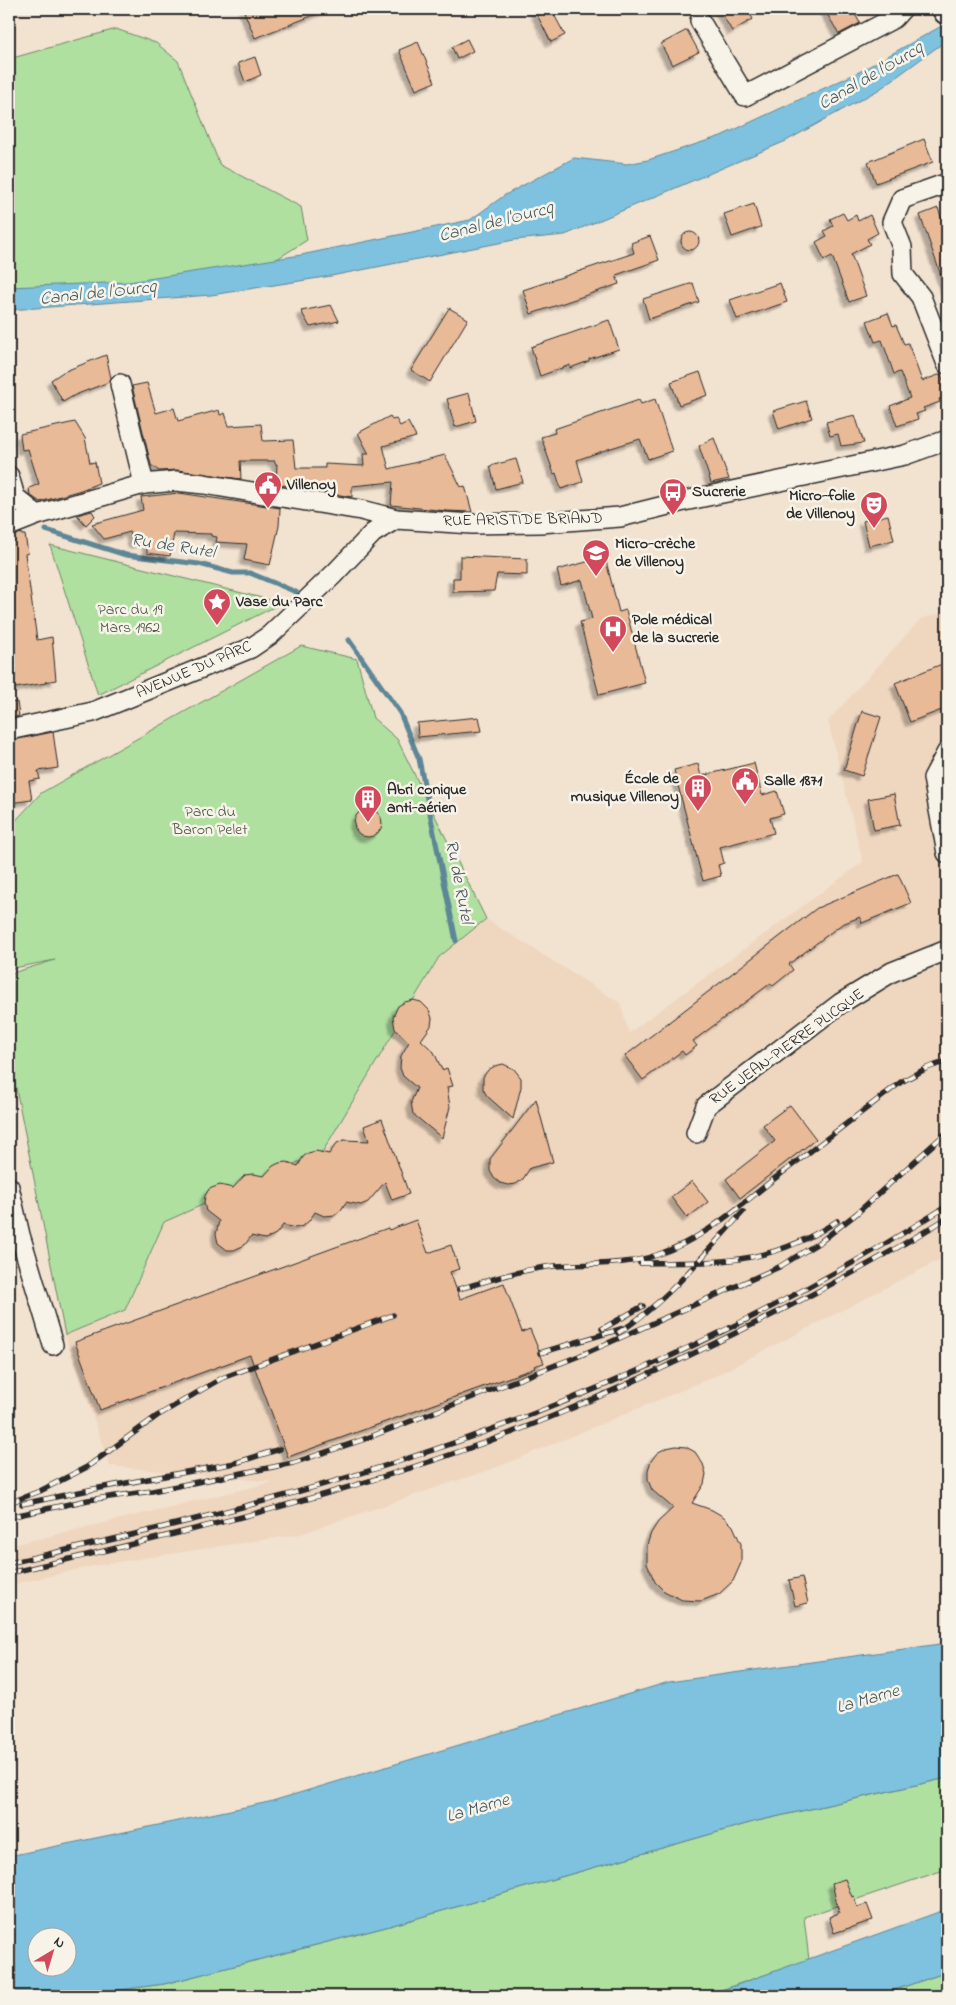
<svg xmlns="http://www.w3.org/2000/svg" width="956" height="2005" viewBox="0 0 956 2005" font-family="'Indie Flower',sans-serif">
<defs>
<filter id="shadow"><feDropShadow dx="-4.5" dy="4.5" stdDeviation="1" flood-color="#0004"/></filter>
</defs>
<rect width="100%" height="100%" fill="#f2e2d0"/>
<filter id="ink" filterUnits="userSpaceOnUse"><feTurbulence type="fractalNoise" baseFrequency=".02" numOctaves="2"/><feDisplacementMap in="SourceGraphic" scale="10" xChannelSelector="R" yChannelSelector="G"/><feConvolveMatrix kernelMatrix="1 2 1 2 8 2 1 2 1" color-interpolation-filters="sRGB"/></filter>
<g filter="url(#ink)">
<!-- built -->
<polygon fill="#efd6bf" points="947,611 947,1256 711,1378 500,1466 300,1534 98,1565 9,1585 9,1546 273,1482 110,1466 65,1335 125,1310 164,1222 323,1151 439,957 486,919 620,1003 629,1033 863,862 828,721 921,619"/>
<!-- green -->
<g fill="#afe0a0" stroke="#6d8666">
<polygon points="116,29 156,43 178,61 220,165 301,207 307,240 258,271 9,294 9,59"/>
<polygon points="50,545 282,603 98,695"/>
<polygon points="301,646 357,659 373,718 397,739 486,919 439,957 323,1151 164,1222 125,1310 65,1335 9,1053 9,974 55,960 9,969 9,828 41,793"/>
<polygon points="947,1778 947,1869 804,1917 809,1960 703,1996 75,1996 164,1984 386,1927 753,1822"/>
<polygon points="947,1972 947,1992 936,1996 877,1996"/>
</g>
<!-- water -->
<g fill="#7ec2df" stroke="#5d8697" fill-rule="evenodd">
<polygon points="947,23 947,40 880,89 786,141 565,235 514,240 331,276 211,295 9,310 9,287 129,282 301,255 470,220 505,195 574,158 627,164 648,160 721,136 859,72"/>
<path d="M 947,1643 L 947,1778 L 753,1822 L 386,1927 L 164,1984 L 75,1996 L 9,1996 L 9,1856 L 269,1802 L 669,1682 ZM 38,1938 L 68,1938 L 68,1968 L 38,1968 Z"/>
<polygon points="947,1909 947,1972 877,1996 706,1996"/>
</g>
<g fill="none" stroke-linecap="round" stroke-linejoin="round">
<!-- stream -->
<g stroke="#5d8697" stroke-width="5">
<polyline points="46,530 126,555 199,564 233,573 250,573 296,592"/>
<polyline points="349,640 400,713 419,759 456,941"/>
</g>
</g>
<!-- building -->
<g fill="#e8ba98" stroke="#2b2b2b" filter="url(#shadow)">
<polygon points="243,9 327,9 327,10 255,38"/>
<polygon points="534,9 551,9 565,35 551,42"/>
<polygon points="719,9 747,9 753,19 732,31"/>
<polygon points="824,9 852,9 860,23 839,34"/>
<polygon points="687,30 699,52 672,65 661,44"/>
<polygon points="467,39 473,51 457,59 452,47"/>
<polygon points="418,42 435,82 416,90 399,50"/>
<polygon points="255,57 261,75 245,82 238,63"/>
<polygon points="924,139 933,162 876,183 868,162"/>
<polygon points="754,204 761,227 732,237 724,214"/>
<polygon points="938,208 947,233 947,289 946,290 920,215"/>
<polygon points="843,213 847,220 856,215 858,221 870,215 878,233 867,239 870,244 851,254 866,296 849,302 832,256 824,260 816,242 827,236 824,231 833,226 830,219"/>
<circle cx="690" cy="241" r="9"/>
<polygon points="650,236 659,260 616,275 619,284 531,314 523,290 634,253 631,243"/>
<polygon points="693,283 699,302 649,319 643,299"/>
<polygon points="780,283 787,302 737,319 730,300"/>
<polygon points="331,305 339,321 310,327 301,311"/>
<polygon points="449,308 468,319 430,382 411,370"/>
<polygon points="888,313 893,326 896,325 904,344 908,343 922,381 941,374 947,391 947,396 939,399 940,402 923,408 925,411 916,414 918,419 897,426 890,406 910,398 900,372 894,374 882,340 875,342 867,321"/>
<polygon points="609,320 619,349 589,359 589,361 570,368 570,365 540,376 531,347"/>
<polygon points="106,355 111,378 109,382 75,395 63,402 51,380 63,372"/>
<polygon points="700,372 708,395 679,405 671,382"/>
<polygon points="147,383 156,413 174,408 178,421 219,410 220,415 225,413 229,426 261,424 263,441 293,440 296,468 325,468 325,464 364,466 363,454 369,454 358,433 390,416 392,420 396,419 400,426 408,422 416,437 383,446 389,469 445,455 461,487 465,486 472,512 447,511 391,505 393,482 352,486 352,497 276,484 277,464 275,464 275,461 240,461 241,479 177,470 159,471 151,465 132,386"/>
<polygon points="469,393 476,421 455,427 447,399"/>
<polygon points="655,399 672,451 648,459 640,439 608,449 577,460 583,482 561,489 556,473 554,474 541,437 555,433 554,429 639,400 641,404"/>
<polygon points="806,401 812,418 779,429 773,411"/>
<polygon points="855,415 864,443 841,446 838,434 830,436 826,422"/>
<polygon points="75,422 85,438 90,463 95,462 99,483 81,490 40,502 30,495 29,488 39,484 28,449 22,450 20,434"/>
<polygon points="714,438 729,479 711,483 699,446"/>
<polygon points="516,459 523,482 496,489 490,466"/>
<polygon points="179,493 280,508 279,526 270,565 244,560 247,544 216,542 217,537 211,536 211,534 174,533 170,556 147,553 147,541 133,544 130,532 104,539 92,524 143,510 141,497"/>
<polygon points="92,511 95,516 86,525 77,515"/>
<polygon points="888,515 894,540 869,546 863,521"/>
<polygon points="22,533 22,535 25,535 28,553 25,554 37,640 52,637 56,680 45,682 46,683 9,689 9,537"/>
<polygon points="460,556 527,559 527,575 497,574 494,591 453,592 453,578 460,578"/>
<polygon points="605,557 619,612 626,610 645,683 599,695 580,622 592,619 582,580 561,586 557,570"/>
<polygon points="947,662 947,708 910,722 895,683"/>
<polygon points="17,702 19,716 9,719 9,703"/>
<polygon points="862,711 881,717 862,776 844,770"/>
<polygon points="479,717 482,731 418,737 417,723"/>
<polygon points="53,732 58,768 38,771 40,779 29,781 32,800 9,803 9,764 13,763 9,741"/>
<polygon points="754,763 762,795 777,791 784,814 770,818 774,833 720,847 724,863 718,865 721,876 703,881 674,770 698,764 701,776"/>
<polygon points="894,794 900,825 874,830 868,799"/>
<circle cx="368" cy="823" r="14"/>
<polygon points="898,874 911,903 862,923 860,917 842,924 789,964 793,970 773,986 771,983 693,1041 697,1046 685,1055 682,1051 643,1080 625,1056 817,908"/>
<polygon points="413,1000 421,1002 429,1010 432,1018 431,1026 421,1040 434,1052 442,1070 447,1068 453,1086 447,1087 450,1107 442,1138 413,1114 411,1102 417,1088 403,1076 400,1068 401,1056 409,1042 395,1029 393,1017 398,1006 405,1002"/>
<polygon points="503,1064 514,1069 521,1078 521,1087 513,1119 487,1096 483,1089 483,1077 488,1070 495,1066"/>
<polygon points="536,1099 553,1162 530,1168 523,1179 516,1184 508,1185 500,1183 494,1178 490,1171 490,1159"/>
<polygon points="790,1105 816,1139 740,1198 726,1179 775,1141 763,1125"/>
<polygon points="382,1119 409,1194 392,1200 385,1182 368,1202 361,1205 346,1202 341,1210 335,1215 324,1216 315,1212 309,1221 303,1226 295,1228 283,1225 276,1234 265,1239 251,1236 245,1245 234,1250 227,1250 218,1243 216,1234 219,1221 206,1211 204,1203 205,1196 209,1189 220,1185 233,1188 245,1175 253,1174 264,1176 273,1166 279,1163 287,1162 298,1166 303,1157 308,1153 316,1151 329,1154 337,1143 344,1140 369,1141 364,1126"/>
<polygon points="692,1181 708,1202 687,1218 671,1197"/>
<polygon points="416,1220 428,1253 451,1245 459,1269 450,1272 460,1299 504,1283 522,1332 530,1329 544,1363 534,1366 535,1368 288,1457 250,1355 100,1410 75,1342 388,1228 389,1230"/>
<polygon points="676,1446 686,1447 695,1452 703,1464 706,1474 704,1484 692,1503 712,1510 724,1517 733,1526 741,1544 741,1563 733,1581 719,1594 701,1601 682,1600 664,1591 655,1582 647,1564 647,1545 651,1533 658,1522 673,1508 652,1490 648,1480 648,1470 651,1461 657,1453 666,1448"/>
<polygon points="802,1577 808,1603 795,1606 789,1580"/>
<polygon points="845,1879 852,1897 854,1896 857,1907 867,1904 873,1920 834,1933 829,1917 839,1913 832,1883"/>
</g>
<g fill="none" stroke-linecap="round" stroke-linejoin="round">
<!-- street casing -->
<g stroke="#2b2b2b" stroke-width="22">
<g id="street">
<polyline points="700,21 745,96 894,18 902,9"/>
<polyline points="945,184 902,199 892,222 902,247 903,274 921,297 947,364"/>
<polyline points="120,384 144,484"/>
<polyline points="9,476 15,497 37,515 144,484 176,481 204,484 361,510 396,519 472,524 540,523 620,517 684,501 905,455 947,440"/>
<polyline points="9,526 37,515"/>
<polyline points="9,730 93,712 251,648 270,635 334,574 373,533 396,519"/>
<polyline points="947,752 933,778 947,853"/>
<polyline points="696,1133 706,1106 841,1003 892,972 947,950"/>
<polyline points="9,1187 20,1235 53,1345"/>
</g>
</g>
<!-- secondary casing -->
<g stroke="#2b2b2b" stroke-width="30">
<polyline id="secondary" points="946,9 947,11"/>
</g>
<!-- street -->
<use href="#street" stroke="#f7f3e8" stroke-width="19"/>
<!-- secondary -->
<use href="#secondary" stroke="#f7f3e8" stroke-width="26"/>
<!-- rail casing -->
<g stroke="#2b2b2b" stroke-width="5.5">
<g id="rail">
<path d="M 640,1263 C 718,1262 769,1266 837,1221"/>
<path d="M 459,1289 C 491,1280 522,1269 555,1266 C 589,1263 625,1266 657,1255 C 707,1237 733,1211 774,1179 C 816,1147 859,1114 901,1082 L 927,1068 L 947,1061"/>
<polyline points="602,1329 643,1306"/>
<path d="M 618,1333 C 667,1302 704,1254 743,1212"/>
<polyline points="540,1353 624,1328"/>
<polyline points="9,1503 40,1491 87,1467 157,1416 222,1378 393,1315"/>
<polyline points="22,1504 94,1489 235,1463 280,1449"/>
<polyline points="9,1517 88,1500 152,1491 293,1463 362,1440 579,1356 779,1267 820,1242 856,1214 947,1132"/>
<path d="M 9,1563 C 139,1534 269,1503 397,1462 C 589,1400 777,1314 947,1206"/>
<path d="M 9,1573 C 162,1538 315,1502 464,1450 C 548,1421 630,1384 711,1345 C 792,1306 871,1265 947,1218"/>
</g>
</g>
<!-- rail -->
<use href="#rail" stroke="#f7f3e8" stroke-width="4" stroke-dasharray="11" stroke-linecap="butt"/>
</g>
</g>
<!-- icons -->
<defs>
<g id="civic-pin" transform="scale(1.4375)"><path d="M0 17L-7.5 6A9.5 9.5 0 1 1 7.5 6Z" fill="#d1495b" stroke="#f7f3e8"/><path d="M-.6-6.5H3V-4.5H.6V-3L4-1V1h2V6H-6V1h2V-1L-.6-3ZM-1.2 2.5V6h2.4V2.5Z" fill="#fff"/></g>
<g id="bus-pin" transform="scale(1.4375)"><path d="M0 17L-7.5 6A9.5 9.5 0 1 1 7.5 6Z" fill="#d1495b" stroke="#f7f3e8"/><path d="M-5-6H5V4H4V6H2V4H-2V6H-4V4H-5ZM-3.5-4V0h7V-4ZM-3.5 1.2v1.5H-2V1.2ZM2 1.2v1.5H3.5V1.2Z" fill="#fff"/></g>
<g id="theatre-pin" transform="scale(1.4375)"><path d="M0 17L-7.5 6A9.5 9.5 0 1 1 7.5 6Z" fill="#d1495b" stroke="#f7f3e8"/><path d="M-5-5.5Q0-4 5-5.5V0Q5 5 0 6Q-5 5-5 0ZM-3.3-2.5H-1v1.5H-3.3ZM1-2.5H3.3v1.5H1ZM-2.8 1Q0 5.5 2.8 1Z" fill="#fff"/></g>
<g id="school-pin" transform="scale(1.4375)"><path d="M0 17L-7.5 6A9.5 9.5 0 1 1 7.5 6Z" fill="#d1495b" stroke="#f7f3e8"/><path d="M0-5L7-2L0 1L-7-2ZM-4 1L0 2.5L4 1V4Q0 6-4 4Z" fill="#fff"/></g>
<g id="sight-pin" transform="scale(1.4375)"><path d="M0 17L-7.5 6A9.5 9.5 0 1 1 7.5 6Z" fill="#d1495b" stroke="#f7f3e8"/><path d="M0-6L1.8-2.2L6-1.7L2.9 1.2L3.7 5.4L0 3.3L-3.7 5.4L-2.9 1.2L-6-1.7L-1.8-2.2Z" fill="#fff"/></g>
<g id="hospital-pin" transform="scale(1.4375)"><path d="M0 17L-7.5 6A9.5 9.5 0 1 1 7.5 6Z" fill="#d1495b" stroke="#f7f3e8"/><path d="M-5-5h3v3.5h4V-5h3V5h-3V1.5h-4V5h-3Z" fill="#fff"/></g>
<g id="building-pin" transform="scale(1.4375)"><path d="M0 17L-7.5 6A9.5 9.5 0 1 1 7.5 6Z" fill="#d1495b" stroke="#f7f3e8"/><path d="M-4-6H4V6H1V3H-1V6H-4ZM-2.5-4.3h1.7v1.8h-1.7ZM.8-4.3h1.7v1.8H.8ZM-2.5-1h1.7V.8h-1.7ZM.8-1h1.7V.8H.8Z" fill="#fff"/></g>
</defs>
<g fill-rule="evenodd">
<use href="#civic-pin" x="268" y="485"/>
<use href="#bus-pin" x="673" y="492"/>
<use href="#theatre-pin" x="874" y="505"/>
<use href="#school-pin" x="596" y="553"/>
<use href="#sight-pin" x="217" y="602"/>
<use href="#hospital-pin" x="613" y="629"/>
<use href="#civic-pin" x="745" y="781"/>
<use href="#building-pin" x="698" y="788"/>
<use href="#building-pin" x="368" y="799"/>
</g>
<g text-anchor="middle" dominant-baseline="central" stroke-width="5" stroke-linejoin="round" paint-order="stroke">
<!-- poi labels -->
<g font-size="16" font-weight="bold" fill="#2b2b2b" stroke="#f7f3e8" text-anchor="start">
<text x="287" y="485">Villenoy</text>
<text x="692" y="492">Sucrerie</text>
<text x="855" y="496" text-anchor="end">Micro-folie<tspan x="855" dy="18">de Villenoy</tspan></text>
<text x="615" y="544">Micro-crèche<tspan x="615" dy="18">de Villenoy</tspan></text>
<text x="236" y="602">Vase du Parc</text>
<text x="632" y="620">Pole médical<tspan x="632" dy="18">de la sucrerie</tspan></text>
<text x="679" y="779" text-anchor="end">École de<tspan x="679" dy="18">musique Villenoy</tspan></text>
<text x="764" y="781">Salle 1871</text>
<text x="387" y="790">Abri conique<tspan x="387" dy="18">anti-aérien</tspan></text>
</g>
<!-- street labels -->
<g font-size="16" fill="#2b2b2b" stroke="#f7f3e8">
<text transform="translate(523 520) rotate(-1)">RUE ARISTIDE BRIAND</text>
<text transform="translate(194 670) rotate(-23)">AVENUE DU PARC</text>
<text transform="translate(787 1047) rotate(-36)">RUE JEAN-PIERRE PLICQUE</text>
</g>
<!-- park labels -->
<g font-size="16" fill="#4c5848" stroke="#f7f3e8">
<text x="130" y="610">Parc du 19<tspan x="130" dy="18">Mars 1962</tspan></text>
<text x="210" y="812">Parc du<tspan x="210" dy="18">Baron Pelet</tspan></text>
</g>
<!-- water labels -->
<g font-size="18" font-style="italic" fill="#445861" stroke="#f7f3e8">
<text transform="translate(871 77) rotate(-30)">Canal de l'Ourcq</text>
<text transform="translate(496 223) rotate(-14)">Canal de l'Ourcq</text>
<text transform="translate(98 294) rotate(-6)">Canal de l'Ourcq</text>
<text transform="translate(173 547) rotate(9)">Ru de Rutel</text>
<text transform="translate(458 882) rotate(79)">Ru de Rutel</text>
<text transform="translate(868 1700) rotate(-16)">La Marne</text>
<text transform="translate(478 1809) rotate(-16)">La Marne</text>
</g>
</g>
<!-- margin -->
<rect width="956" height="2005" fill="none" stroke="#f7f3e8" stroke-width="30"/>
<rect x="15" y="15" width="926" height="1975" fill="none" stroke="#2b2b2b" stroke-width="2" filter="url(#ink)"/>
<!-- north arrow -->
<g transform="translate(52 1952) rotate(38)"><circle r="24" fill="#f7f3e8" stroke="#a5a39c"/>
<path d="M0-4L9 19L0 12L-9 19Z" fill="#d1495b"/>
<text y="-8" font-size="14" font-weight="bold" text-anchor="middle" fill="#2b2b2b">N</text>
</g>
</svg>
